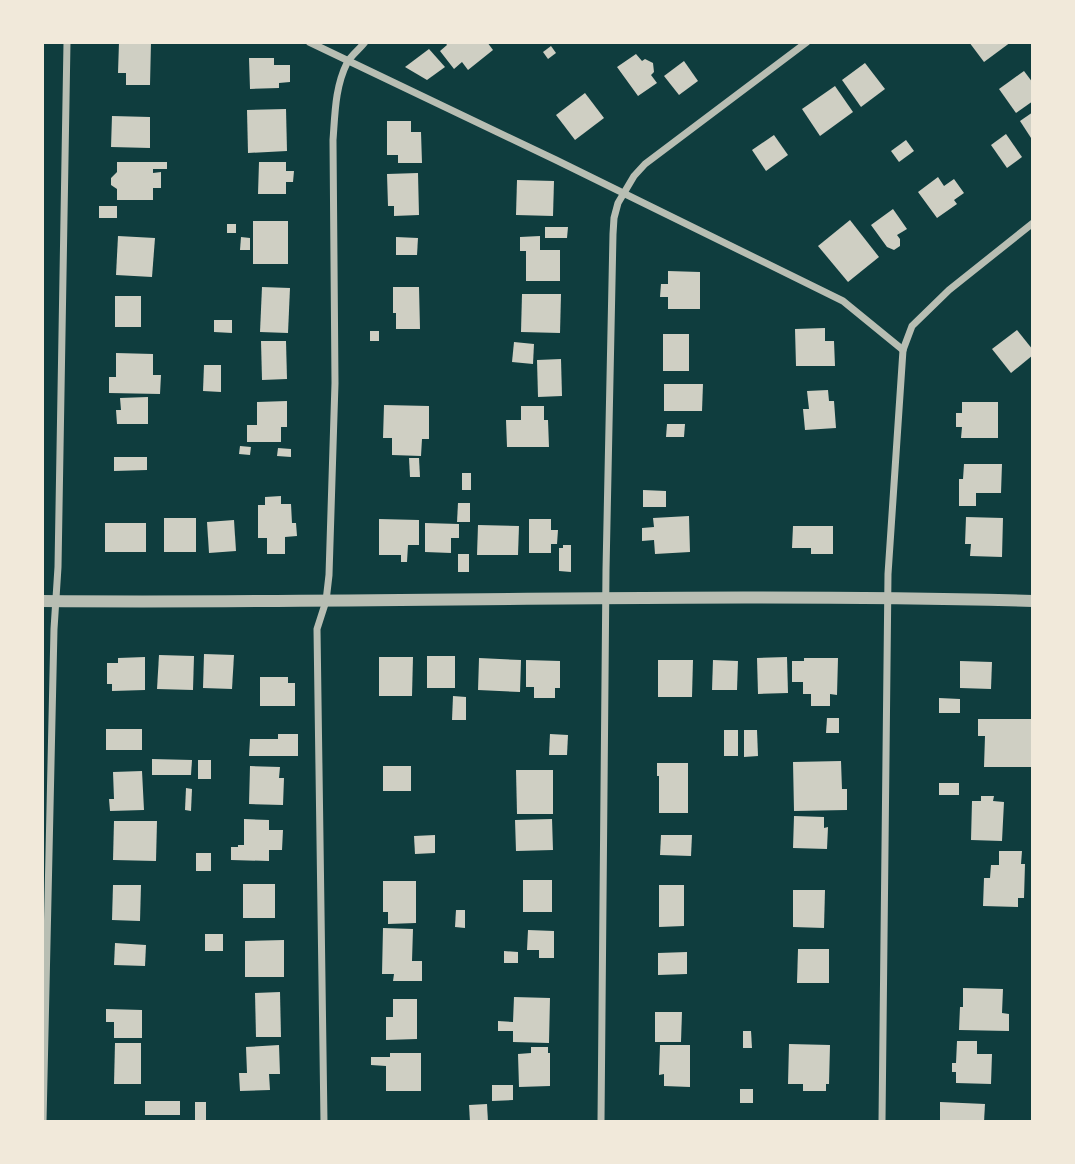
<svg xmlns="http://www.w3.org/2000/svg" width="1075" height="1164" viewBox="0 0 1075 1164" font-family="'PT Serif',serif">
<rect width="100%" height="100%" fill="#0f3d3e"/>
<!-- building -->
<g fill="#cfcfc3">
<polygon points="119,42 151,42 150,85 126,85 126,73 118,73"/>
<polygon points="445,42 487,42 493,50 468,70 462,62 454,69 440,51 447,45"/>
<polygon points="969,42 1011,42 984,62"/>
<polygon points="551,46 556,53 548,59 543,52"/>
<polygon points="429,49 445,67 427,80 405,67"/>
<polygon points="636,54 642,61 645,59 653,63 654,72 651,75 657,83 638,96 617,67"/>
<polygon points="249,58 274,58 274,65 290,65 290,82 279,83 279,88 250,89"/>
<polygon points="684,61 698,81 679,95 664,76"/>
<polygon points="865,63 885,89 861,107 842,80"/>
<polygon points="1024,71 1033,83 1033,101 1016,113 999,89"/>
<polygon points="835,86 853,112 820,136 802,109"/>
<polygon points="585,93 604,118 575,140 556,115"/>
<polygon points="286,109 287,151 248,153 247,110"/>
<polygon points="1033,112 1033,141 1020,121"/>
<polygon points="112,116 150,117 150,148 111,147"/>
<polygon points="387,121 411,121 411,132 421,132 422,163 398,163 398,155 387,155"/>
<polygon points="1006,134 1022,157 1007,168 991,145"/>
<polygon points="774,135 788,155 766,171 752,150"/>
<polygon points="906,140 914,151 899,162 891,151"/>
<polygon points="117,162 167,162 167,169 153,169 153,173 161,172 161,188 153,188 153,200 117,200 117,189 111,185 111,178 117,172"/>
<polygon points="259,162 286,162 286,171 294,171 293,182 286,182 286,194 258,194"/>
<polygon points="418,173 419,215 394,216 394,206 388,206 387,174"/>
<polygon points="938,177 944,186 954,179 964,193 954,200 957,204 937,218 918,192"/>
<polygon points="517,180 554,181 553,216 516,215"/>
<rect x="99" y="206" width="18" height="12"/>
<polygon points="893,209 907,229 897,235 900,239 900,246 894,250 887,247 871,225"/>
<polygon points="850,220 879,257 848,282 818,246"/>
<rect x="253" y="221" width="35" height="43"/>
<rect x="227" y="224" width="9" height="9"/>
<polygon points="545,227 568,227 567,238 545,238"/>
<polygon points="118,236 155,238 152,277 116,275"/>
<polygon points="540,236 540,250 560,250 560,281 526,281 526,251 520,251 520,237"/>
<polygon points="241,237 250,238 250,250 240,250"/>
<polygon points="396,237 418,238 417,255 396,255"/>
<polygon points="668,271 700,272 700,309 668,309 668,297 660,297 661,284 668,284"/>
<polygon points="262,287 290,288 288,333 260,332"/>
<polygon points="393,287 419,287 420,329 396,329 396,313 393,313"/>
<polygon points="522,294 561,294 560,333 521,332"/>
<rect x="115" y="296" width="26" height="31"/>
<polygon points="214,320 232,320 232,333 214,332"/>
<polygon points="825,328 825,341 834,341 835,366 796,366 795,329"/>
<polygon points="1017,330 1033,350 1033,355 1011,373 992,349"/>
<rect x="370" y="331" width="9" height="10"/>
<rect x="663" y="334" width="26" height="37"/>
<polygon points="261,341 286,341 287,379 262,380"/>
<polygon points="514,342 534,344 533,364 512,362"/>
<polygon points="116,353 153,354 153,375 161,375 160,394 109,393 109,377 116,377"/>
<polygon points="561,359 562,396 538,397 537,360"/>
<polygon points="204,365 221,365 221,392 203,391"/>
<polygon points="664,384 703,384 702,411 664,411"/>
<polygon points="828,390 829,401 834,401 836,428 805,430 803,409 809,409 807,391"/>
<polygon points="148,397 148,424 117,424 116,410 121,410 120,398"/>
<polygon points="287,401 287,427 281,427 281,442 247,442 247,425 257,425 257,402"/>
<polygon points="962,402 998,402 998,438 961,438 962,427 956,427 956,413 962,413"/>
<polygon points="384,405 429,406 429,439 422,439 421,456 392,455 392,438 383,438"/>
<polygon points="521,406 544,406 544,420 548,420 549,447 507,447 506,420 521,420"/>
<polygon points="667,424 685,424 684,437 666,437"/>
<polygon points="240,446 251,447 250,455 239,454"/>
<polygon points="278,448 291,449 291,457 277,456"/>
<polygon points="114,457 147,457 147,470 114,471"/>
<polygon points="409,458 419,458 420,477 410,477"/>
<polygon points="964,464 1002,464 1001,493 976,493 976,506 959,506 959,479 963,479"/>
<rect x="462" y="473" width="9" height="17"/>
<polygon points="643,490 666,491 666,507 643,507"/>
<polygon points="281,496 281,504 291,504 292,523 296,523 297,536 285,537 285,554 267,554 267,538 258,538 258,505 265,505 265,497"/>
<polygon points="458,503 470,503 470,522 457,522"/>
<polygon points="689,516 690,552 655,554 654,540 642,541 642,528 654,527 653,518"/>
<polygon points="966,517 1003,518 1002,557 970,556 971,544 965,544"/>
<rect x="164" y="518" width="32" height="34"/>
<polygon points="379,519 419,520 419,545 408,545 407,562 401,562 401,555 379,555"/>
<polygon points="529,519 551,519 551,530 558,530 557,544 551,544 551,553 529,553"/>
<polygon points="234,520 236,551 209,553 207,522"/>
<rect x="105" y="523" width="41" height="29"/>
<polygon points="425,523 459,524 459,538 451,538 451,553 425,552"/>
<polygon points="478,525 519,526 518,555 477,555"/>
<polygon points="793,526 833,526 833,554 811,554 811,548 792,548"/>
<polygon points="563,545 571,545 571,572 559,571 559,548 563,548"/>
<rect x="458" y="554" width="11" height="18"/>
<polygon points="204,654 234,655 232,689 203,688"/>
<polygon points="159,655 194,656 193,690 157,689"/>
<rect x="427" y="656" width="28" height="32"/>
<polygon points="145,657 145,690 112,691 112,684 107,684 107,663 118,663 118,658"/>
<polygon points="379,657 413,657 412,696 379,696"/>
<polygon points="787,657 788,693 758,694 757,658"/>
<polygon points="479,658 521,660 520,692 478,690"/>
<polygon points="804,658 838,658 837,695 830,694 830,706 811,706 811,694 803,694 803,682 792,682 792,661 804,661"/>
<polygon points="526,660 560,661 560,688 555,688 555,698 534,698 534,687 526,687"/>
<polygon points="658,660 693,660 692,697 658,697"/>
<polygon points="713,660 738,661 737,690 712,690"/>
<polygon points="960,661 992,662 991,689 960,688"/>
<polygon points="260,677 288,677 288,683 295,683 295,706 260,706"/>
<polygon points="453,696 466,697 466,720 452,720"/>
<polygon points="939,698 960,699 960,713 939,713"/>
<polygon points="827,718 839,718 839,733 826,733"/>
<polygon points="978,719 1033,719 1033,767 984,767 985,736 978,736"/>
<rect x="106" y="729" width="36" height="21"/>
<rect x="724" y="730" width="14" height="26"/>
<polygon points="744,730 757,730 758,756 744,757"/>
<polygon points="278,734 298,734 298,756 249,756 250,739 278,739"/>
<polygon points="550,734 568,735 567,755 549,755"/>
<polygon points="152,759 192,760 191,775 152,775"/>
<rect x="198" y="760" width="13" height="19"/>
<polygon points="841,761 842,789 847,789 847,810 794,811 793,762"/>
<polygon points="657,763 688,763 688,813 659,813 659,776 657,776"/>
<polygon points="250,766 280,767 279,778 284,778 283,805 249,804"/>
<rect x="383" y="766" width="28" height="25"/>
<polygon points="516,770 553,770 553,814 517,814"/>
<polygon points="142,771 144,810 110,811 109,799 114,799 113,772"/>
<rect x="939" y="783" width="20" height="12"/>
<polygon points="186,788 192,789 191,811 185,810"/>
<polygon points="981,796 994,796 993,801 1004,802 1002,841 971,840 972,801 981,801"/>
<polygon points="794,816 824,817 824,828 828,827 827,849 793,848"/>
<polygon points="244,819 269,820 269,830 283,830 282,850 269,850 269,861 231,860 231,847 238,847 238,845 244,845"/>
<polygon points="552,819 553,850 516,851 515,820"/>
<polygon points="114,821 157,821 156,861 113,860"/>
<polygon points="435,835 435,853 415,854 414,836"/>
<polygon points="661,835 692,835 691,856 660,855"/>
<polygon points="999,851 1022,851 1021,864 1025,864 1024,898 1018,898 1018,907 983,906 984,878 990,878 991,865 999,865"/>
<rect x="196" y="853" width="15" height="18"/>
<rect x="523" y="880" width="29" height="32"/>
<polygon points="383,881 416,881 416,923 388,924 388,912 383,912"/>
<rect x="243" y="884" width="32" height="34"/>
<polygon points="113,885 141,885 140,921 112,920"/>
<polygon points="659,885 684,885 684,926 659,927"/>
<polygon points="793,890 825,890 824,928 793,927"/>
<polygon points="456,910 465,910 465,928 455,927"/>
<polygon points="383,928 413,929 412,961 422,961 422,981 393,981 394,974 382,974"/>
<polygon points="528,930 554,931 554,958 539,958 539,950 527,950"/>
<rect x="205" y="934" width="18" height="17"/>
<polygon points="284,940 284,977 245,977 245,941"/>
<polygon points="115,943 146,945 145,966 114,965"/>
<polygon points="798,949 829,949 829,983 797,983"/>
<polygon points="504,951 518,952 518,963 504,963"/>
<polygon points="687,952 687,974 658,975 658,953"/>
<polygon points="963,988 1003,989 1002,1013 1009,1014 1009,1031 959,1030 960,1007 963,1007"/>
<polygon points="280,992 281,1037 256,1037 255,993"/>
<polygon points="514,997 550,998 549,1043 513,1042 513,1031 498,1031 498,1021 513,1022"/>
<polygon points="393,999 417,999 417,1039 386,1040 386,1017 393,1017"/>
<polygon points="106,1009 142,1010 142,1038 114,1038 114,1022 106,1022"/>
<polygon points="655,1012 682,1012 681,1042 655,1042"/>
<polygon points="743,1031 751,1031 752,1048 743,1048"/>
<polygon points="957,1041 977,1041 977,1054 992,1054 991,1084 956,1083 956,1072 952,1072 952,1063 956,1063"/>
<polygon points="115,1043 141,1043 141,1084 114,1084"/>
<polygon points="789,1044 830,1045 829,1084 826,1084 826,1091 803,1091 803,1084 788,1084"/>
<polygon points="279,1045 280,1074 269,1074 270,1090 240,1091 239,1073 247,1073 246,1047"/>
<polygon points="660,1045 690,1045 690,1087 664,1086 664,1074 659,1075"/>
<polygon points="531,1047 548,1047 548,1053 550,1053 550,1086 519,1087 518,1054 531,1053"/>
<polygon points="390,1053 421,1053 421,1091 386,1091 386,1066 371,1065 371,1057 390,1057"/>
<polygon points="492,1085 513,1085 513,1100 492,1101"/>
<rect x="740" y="1089" width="13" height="14"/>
<rect x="145" y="1101" width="35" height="14"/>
<rect x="195" y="1102" width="11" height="20"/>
<polygon points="940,1102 985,1104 984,1122 940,1121"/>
<polygon points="487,1104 488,1122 470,1122 469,1105"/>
</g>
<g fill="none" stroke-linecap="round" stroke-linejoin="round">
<!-- minor -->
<g stroke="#b8beb3" stroke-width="7">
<polyline points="309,42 556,160 843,301 903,350"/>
<polyline points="43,1122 54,629 58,567 67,42"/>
<path d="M 324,1122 L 317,629 L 326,601 L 329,575 L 335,383 L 333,140 C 335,114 335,87 347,63 C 351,55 360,49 365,42"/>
<polyline points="601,1122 606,570 613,234 614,218 618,203 634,176 645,164 807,42"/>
<polyline points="882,1122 888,574 903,350 912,326 949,290 1033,223"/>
</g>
<!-- tertiary -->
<path stroke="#b8beb3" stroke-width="12" d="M 42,601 C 372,604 703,592 1033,601"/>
</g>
<!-- border -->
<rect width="1075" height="1164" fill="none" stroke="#f1e9da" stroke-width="88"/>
</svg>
